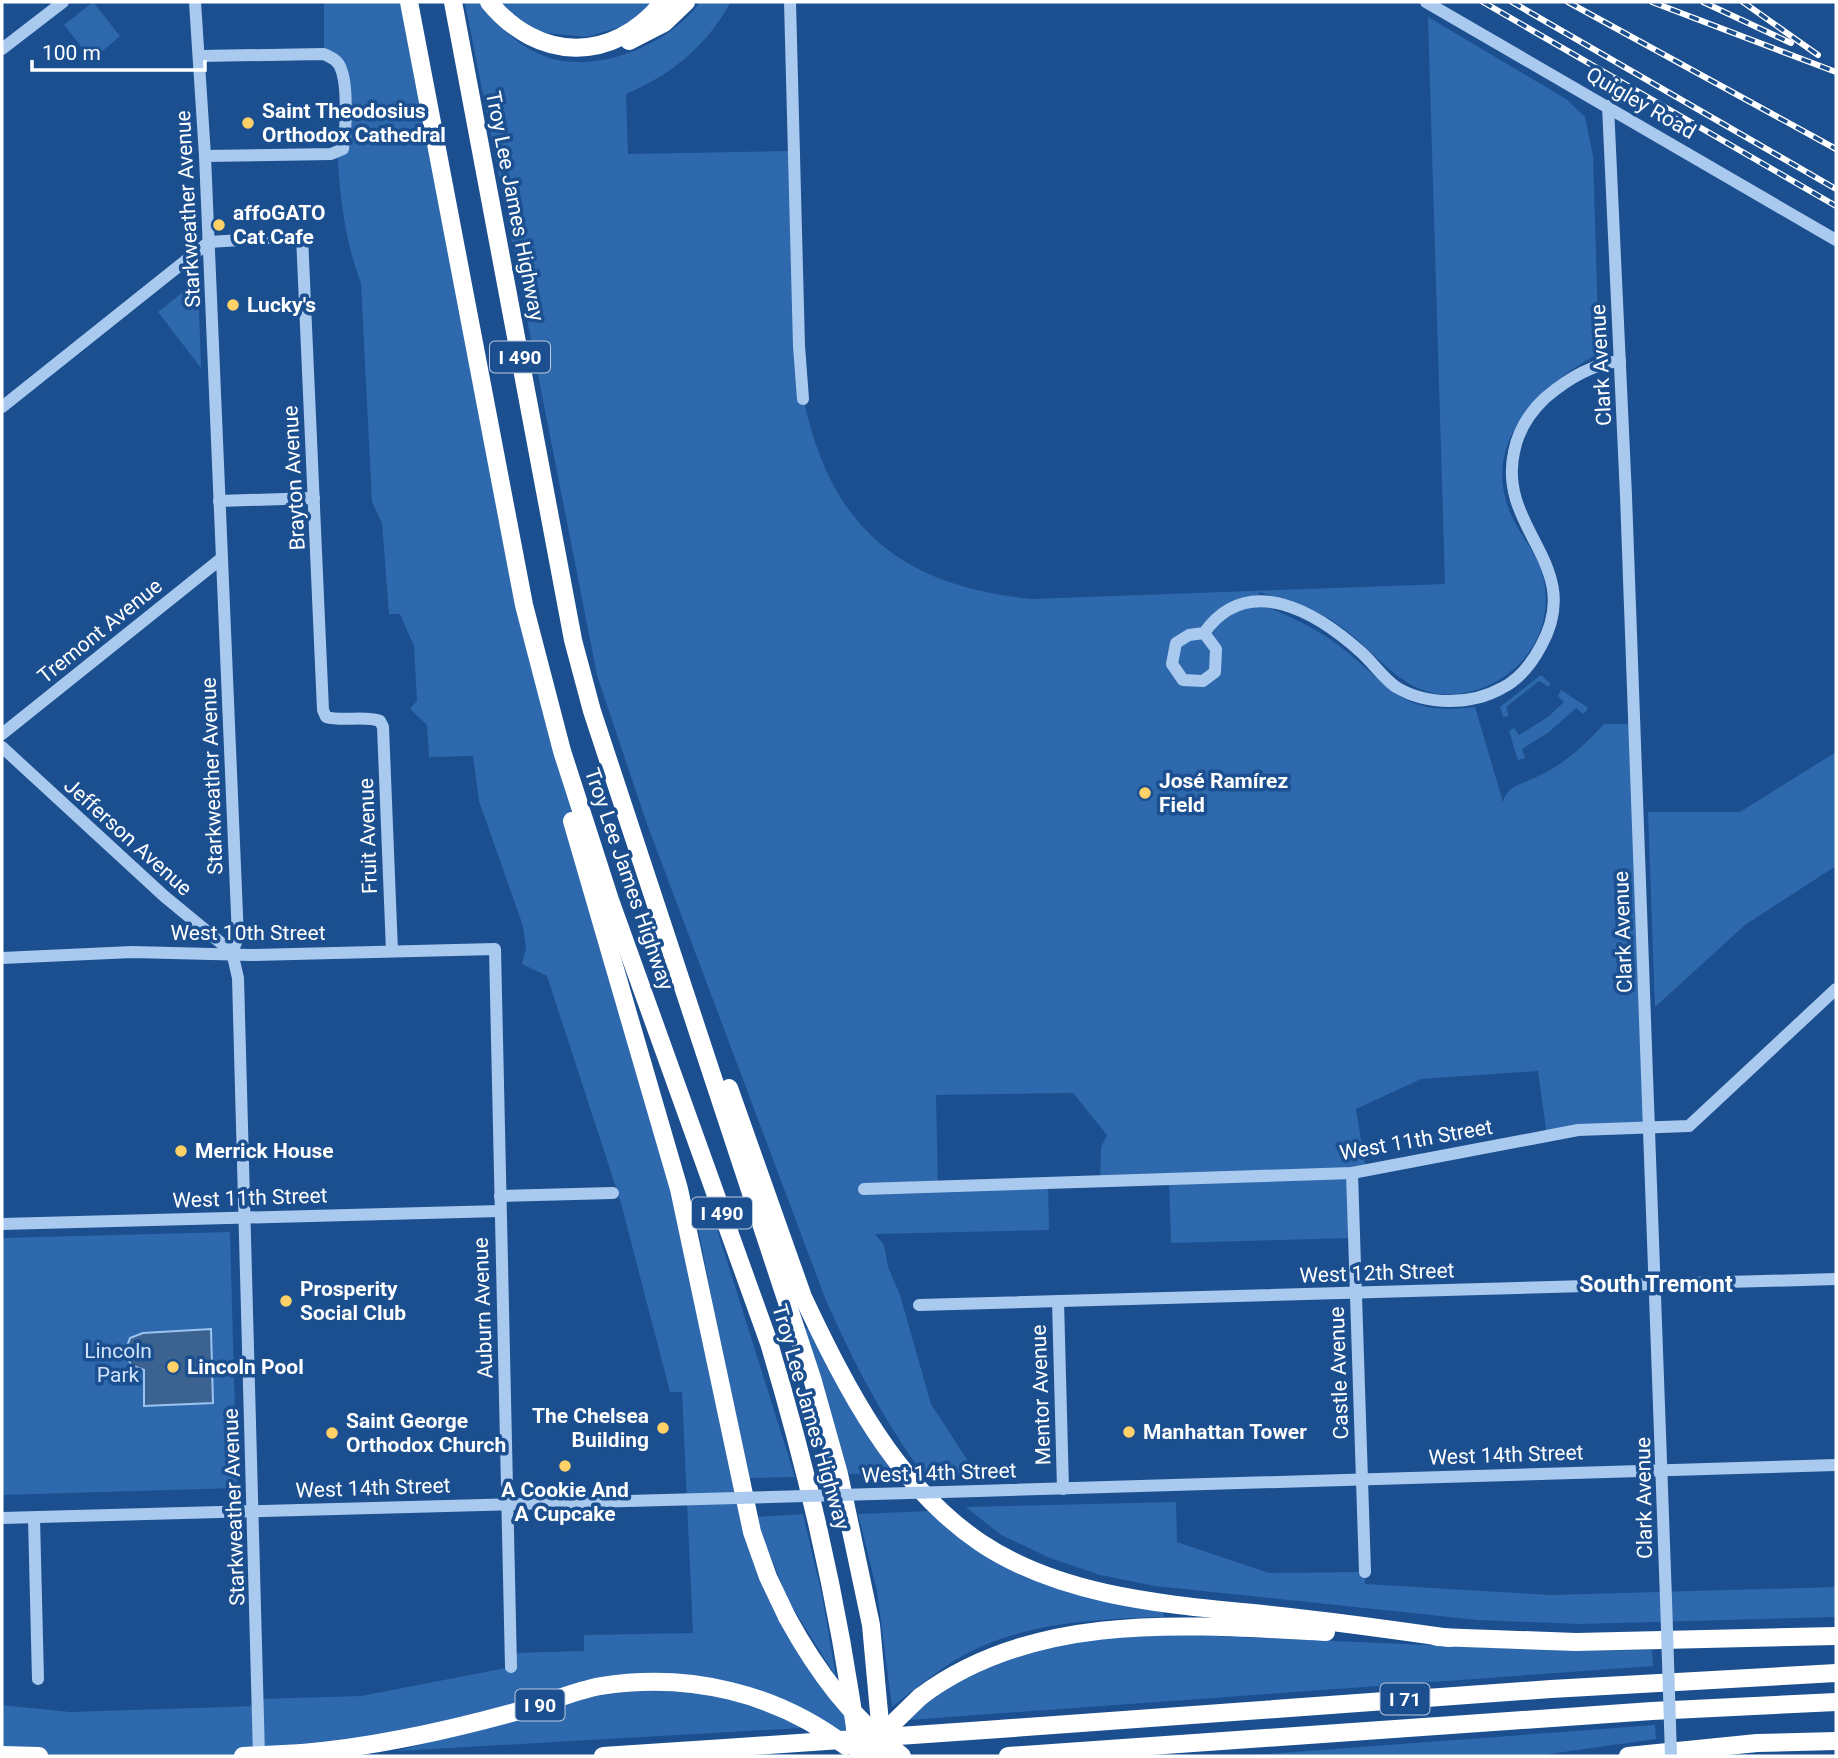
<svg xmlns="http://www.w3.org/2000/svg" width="1838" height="1758" viewBox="0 0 1838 1758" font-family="Roboto,sans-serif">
<rect width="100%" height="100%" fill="#1b4f8f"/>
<!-- green -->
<g fill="#2e69ad">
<polygon points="93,2 120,36 92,60 64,25"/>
<path d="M 324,2 L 412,2 L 515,575 L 679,1189 L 768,1577 L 853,1714 L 857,1742 L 750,1694 L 601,1686 L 515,1713 L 243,1756 L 2,1755 L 2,1705 L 70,1712 L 258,1706 L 258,1699 L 361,1696 L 511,1667 L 511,1653 L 584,1651 L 584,1635 L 693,1633 L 682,1392 L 670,1392 L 621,1203 L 547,976 L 522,964 L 526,948 L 523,926 L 479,801 L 473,756 L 429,757 L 427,725 L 410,709 L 417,701 L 414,646 L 400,614 L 389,614 L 382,523 L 372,502 L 361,283 C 345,242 340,196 337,152 L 343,149 L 342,70 L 324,54 Z"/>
<path d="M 478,2 C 495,21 511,40 535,52 C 587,79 667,48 700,2 L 731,2 C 706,46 673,74 626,94 L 628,154 L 794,151 L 801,386 C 826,522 894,585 1031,599 L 1445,584 L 1428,17 L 1566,99 L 1585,117 L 1593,156 L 1599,353 C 1543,384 1480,439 1510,512 C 1518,533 1535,550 1542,573 C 1559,632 1517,687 1457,694 C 1401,700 1375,647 1333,621 C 1310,607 1285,600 1259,592 L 1259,604 C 1293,617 1324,632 1352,656 C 1398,696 1409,715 1475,707 L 1503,802 C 1507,787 1519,785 1532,779 C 1561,767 1583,747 1604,724 L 1634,724 L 1649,1127 L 1547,1136 L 1538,1071 L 1421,1079 L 1356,1109 L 1366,1171 L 1352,1174 L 1354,1238 L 1171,1243 L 1169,1180 L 1100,1180 L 1101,1147 L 1107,1135 L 1073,1093 L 936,1095 L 938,1185 L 1048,1181 L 1049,1230 L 875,1234 L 884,1245 L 888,1267 L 900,1295 L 931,1404 L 977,1475 L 924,1475 C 883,1420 853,1361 825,1298 L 647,824 L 597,675 L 465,3 Z"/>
<polygon points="498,2 656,2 626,25 587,37 537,32 513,17"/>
<polygon points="198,280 201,368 158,312"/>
<polygon points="1541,675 1550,683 1549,687 1539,681 1506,707 1509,716 1503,717 1500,707"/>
<polygon points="1561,690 1587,707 1587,710 1583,714 1576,708 1549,732 1522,749 1525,758 1518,760 1509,731 1514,728 1519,735 1548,717 1564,702 1558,696"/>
<polygon points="1836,752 1836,866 1745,925 1655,1007 1648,812 1740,812"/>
<polygon points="694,1206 710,1207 795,1477 746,1478"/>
<polygon points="230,1232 237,1488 2,1495 2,1238"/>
<polygon points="804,1328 810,1329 899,1473 849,1474"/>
<polygon points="1176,1502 1177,1542 1269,1573 1365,1572 1365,1584 1551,1595 1836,1587 1836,1617 1580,1624 1478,1620 1155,1586 1100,1575 1050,1558 1001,1535 966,1507"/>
<path d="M 929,1511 L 955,1535 L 996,1562 L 1163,1610 L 1164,1617 C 1097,1619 1026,1622 966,1654 C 940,1668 915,1689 892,1707 L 877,1591 L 858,1514 Z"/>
<polygon points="803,1514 822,1595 836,1677 788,1600 755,1517"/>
<path d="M 1144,1633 L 1568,1651 L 1652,1650 L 1653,1666 L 909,1720 C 968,1654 1060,1642 1144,1633 Z"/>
<path d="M 651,1689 C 704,1691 755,1701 801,1728 L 397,1751 L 596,1696 Z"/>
<polygon points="1655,1725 1656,1739 1535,1756 1241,1756"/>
</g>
<!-- water -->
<polygon fill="#3c6290" stroke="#9cc4f0" stroke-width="2" points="211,1329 213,1403 144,1406 144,1370 131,1365 125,1352 130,1338 143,1333"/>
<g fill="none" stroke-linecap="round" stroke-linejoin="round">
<!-- minor -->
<g stroke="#a9c9ee" stroke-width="12">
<polyline points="195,2 205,156 238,938 232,952"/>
<polyline points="790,2 799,346 803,399"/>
<polyline points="1426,2 1836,240"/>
<polyline points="2,49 63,2"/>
<path d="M 200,56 L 324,54 C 332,58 338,60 341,69 C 348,86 346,130 343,149 L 331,154 L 205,156"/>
<polyline points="1608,106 1626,496 1666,1599"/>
<path d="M 2,407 L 209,242 L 302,236 L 323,710 L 326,717 C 344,722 363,715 380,721 L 383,727 L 392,951"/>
<polyline points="219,501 314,498"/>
<path d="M 1204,633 L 1216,649 L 1215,672 L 1203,681 L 1183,680 L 1172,664 L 1176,643 L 1189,635 L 1204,633 C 1249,570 1319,614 1362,653 C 1374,664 1383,678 1396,687 C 1427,706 1472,705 1502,688 C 1520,679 1532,663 1541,646 C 1586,565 1497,530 1514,452 C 1518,431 1529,413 1545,398 C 1566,380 1592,364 1620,361"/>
<polyline points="2,734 222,558"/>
<polyline points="2,747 164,896 232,952"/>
<polyline points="232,952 238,978 259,1756"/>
<polyline points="2,958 132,952 251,955 495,949 511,1667"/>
<polyline points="1352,1173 1365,1572"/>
<polyline points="864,1189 1352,1173 1578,1130 1689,1126 1836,989"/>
<polyline points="500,1196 613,1193"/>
<polyline points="2,1224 500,1211"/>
<polyline points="1058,1301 1063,1489"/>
<polyline points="919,1305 1836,1279"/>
<polyline points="978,1491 1836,1465"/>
<polyline points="2,1518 701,1499"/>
<polyline points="34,1518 38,1679"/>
</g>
<!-- highway -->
<g stroke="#fff" stroke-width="18">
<path d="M 409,2 L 524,605 L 562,751 L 610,900 L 769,1343 C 810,1479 841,1615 859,1756"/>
<polyline points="453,2 573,640 592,711 812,1378 839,1474 871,1625 883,1756"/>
<path d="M 489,2 C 538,62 613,64 663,2"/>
<polyline points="629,41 664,23 686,2"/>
<polyline points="572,821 679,1189 752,1532 768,1577 787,1617"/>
<path d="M 729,1088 L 803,1297 C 846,1388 895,1485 981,1543 C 1068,1601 1181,1605 1281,1616 C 1338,1622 1394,1630 1450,1638"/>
<polyline points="1437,1637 1576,1642 1836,1636"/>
<path d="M 920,1697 C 1035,1610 1190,1625 1326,1632"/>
<polyline points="985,1730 1551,1689 1836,1673"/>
<path d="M 302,1753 C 373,1747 446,1731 515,1712 C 544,1705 572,1691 601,1686 C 689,1672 776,1693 846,1746"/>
<polyline points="2,1755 39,1756"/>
<polyline points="603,1756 740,1747"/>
<polyline points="1008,1756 1652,1711 1836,1702"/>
<polyline points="1628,1756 1757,1743 1836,1741"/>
</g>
<!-- rail casing -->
<g stroke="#fff" stroke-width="6">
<g id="rail">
<polyline points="1483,2 1836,206"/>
<polyline points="1512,2 1836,189"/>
<polyline points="1568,2 1836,149"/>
<polyline points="1652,2 1836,72"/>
<polyline points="1703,2 1791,43"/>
<polyline points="1743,2 1818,55"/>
</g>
</g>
<!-- rail -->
<use href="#rail" stroke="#1b4f8f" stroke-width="3.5" stroke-dasharray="10" stroke-linecap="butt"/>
<!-- minor-bridge -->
<g stroke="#a9c9ee" stroke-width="12">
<polyline points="701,1499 978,1491"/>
<polyline points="1666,1599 1671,1756"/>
</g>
<!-- highway-bridge -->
<g stroke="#fff" stroke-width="18">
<path d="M 787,1617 C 817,1672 852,1719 902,1756"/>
<polyline points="740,1747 985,1730"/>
<polyline points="243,1756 302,1753"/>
<polyline points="865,1756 885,1731 920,1697"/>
</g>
</g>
<!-- markers -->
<g fill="#ffd166" stroke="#1b4f8f" stroke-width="2.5">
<circle cx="248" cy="123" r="7"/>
<circle cx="219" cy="225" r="7"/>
<circle cx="233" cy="305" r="7"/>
<circle cx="1145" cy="793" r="7"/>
<circle cx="181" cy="1151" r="7"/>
<circle cx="286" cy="1301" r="7"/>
<circle cx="173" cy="1367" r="7"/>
<circle cx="663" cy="1428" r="7"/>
<circle cx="1129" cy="1432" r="7"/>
<circle cx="332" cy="1433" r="7"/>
<circle cx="565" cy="1466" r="7"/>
</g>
<g text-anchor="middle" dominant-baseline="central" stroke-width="7" stroke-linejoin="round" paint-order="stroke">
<!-- shield labels -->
<g fill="#1b4f8f" stroke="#bbcadd" stroke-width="2">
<rect x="490" y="341.5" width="60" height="31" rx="5"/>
<rect x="692" y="1197.5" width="60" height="31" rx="5"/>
<rect x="1380.5" y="1683.5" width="49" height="31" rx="5"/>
<rect x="515.5" y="1689.5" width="49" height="31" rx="5"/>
</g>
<g font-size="19" font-weight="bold" fill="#fff">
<text x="520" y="357">I 490</text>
<text x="722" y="1213">I 490</text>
<text x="1405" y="1699">I 71</text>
<text x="540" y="1705">I 90</text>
</g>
<!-- street labels -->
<g font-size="21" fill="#fff" stroke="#1b4f8f">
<text transform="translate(1641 103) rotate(30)">Quigley Road</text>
<text transform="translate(515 206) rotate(79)">Troy Lee James Highway</text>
<text transform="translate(188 209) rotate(-93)">Starkweather Avenue</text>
<text transform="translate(1601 365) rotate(-93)">Clark Avenue</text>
<text transform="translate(294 478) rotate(-93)">Brayton Avenue</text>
<text transform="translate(100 631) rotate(-39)">Tremont Avenue</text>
<text transform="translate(212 776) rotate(-92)">Starkweather Avenue</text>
<text transform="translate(368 836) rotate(-92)">Fruit Avenue</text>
<text transform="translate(128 837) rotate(42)">Jefferson Avenue</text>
<text transform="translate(629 879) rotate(71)">Troy Lee James Highway</text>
<text transform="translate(1623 932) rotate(-92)">Clark Avenue</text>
<text x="248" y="933">West 10th Street</text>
<text transform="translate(1416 1140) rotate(-10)">West 11th Street</text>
<text transform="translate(250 1198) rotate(-2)">West 11th Street</text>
<text transform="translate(1377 1273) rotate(-2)">West 12th Street</text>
<text transform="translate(483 1308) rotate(-92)">Auburn Avenue</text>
<text transform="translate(1339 1373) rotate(-92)">Castle Avenue</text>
<text transform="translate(1041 1395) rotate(-92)">Mentor Avenue</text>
<text transform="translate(811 1417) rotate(74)">Troy Lee James Highway</text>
<text transform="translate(1506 1455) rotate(-2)">West 14th Street</text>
<text transform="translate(939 1473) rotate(-2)">West 14th Street</text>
<text transform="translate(373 1488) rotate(-2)">West 14th Street</text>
<text transform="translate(1644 1498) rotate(-91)">Clark Avenue</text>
<text transform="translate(234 1507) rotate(-92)">Starkweather Avenue</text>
</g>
<!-- poi labels -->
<g font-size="21" font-weight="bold" fill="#fff" stroke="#1b4f8f" text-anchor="start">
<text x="262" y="111">Saint Theodosius<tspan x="262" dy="24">Orthodox Cathedral</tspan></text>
<text x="233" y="213">affoGATO<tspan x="233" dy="24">Cat Cafe</tspan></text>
<text x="247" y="305">Lucky's</text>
<text x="1159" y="781">José Ramírez<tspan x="1159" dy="24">Field</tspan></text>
<text x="195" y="1151">Merrick House</text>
<text x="300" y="1289">Prosperity<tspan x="300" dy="24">Social Club</tspan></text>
<text x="187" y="1367">Lincoln Pool</text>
<text x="649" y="1416" text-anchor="end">The Chelsea<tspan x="649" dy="24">Building</tspan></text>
<text x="346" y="1421">Saint George<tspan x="346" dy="24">Orthodox Church</tspan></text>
<text x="1143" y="1432">Manhattan Tower</text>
<text x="565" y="1490" text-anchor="middle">A Cookie And<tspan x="565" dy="24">A Cupcake</tspan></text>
</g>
<!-- park labels -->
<g font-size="21" fill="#cfe3fa" stroke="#1b4f8f">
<text x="118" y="1351">Lincoln<tspan x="118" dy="24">Park</tspan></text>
</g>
<!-- neighbourhood labels -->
<g font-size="23" font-weight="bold" fill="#fff" stroke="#1b4f8f">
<text x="1656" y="1284">South Tremont</text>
</g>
</g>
<!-- border -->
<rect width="1838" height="1758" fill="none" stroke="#ffffff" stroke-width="7"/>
<!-- scale -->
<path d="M32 60v10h173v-10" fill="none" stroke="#ffffff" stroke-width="3.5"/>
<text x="42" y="60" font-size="21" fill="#ffffff" stroke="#1b4f8f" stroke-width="5" paint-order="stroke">100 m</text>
</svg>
